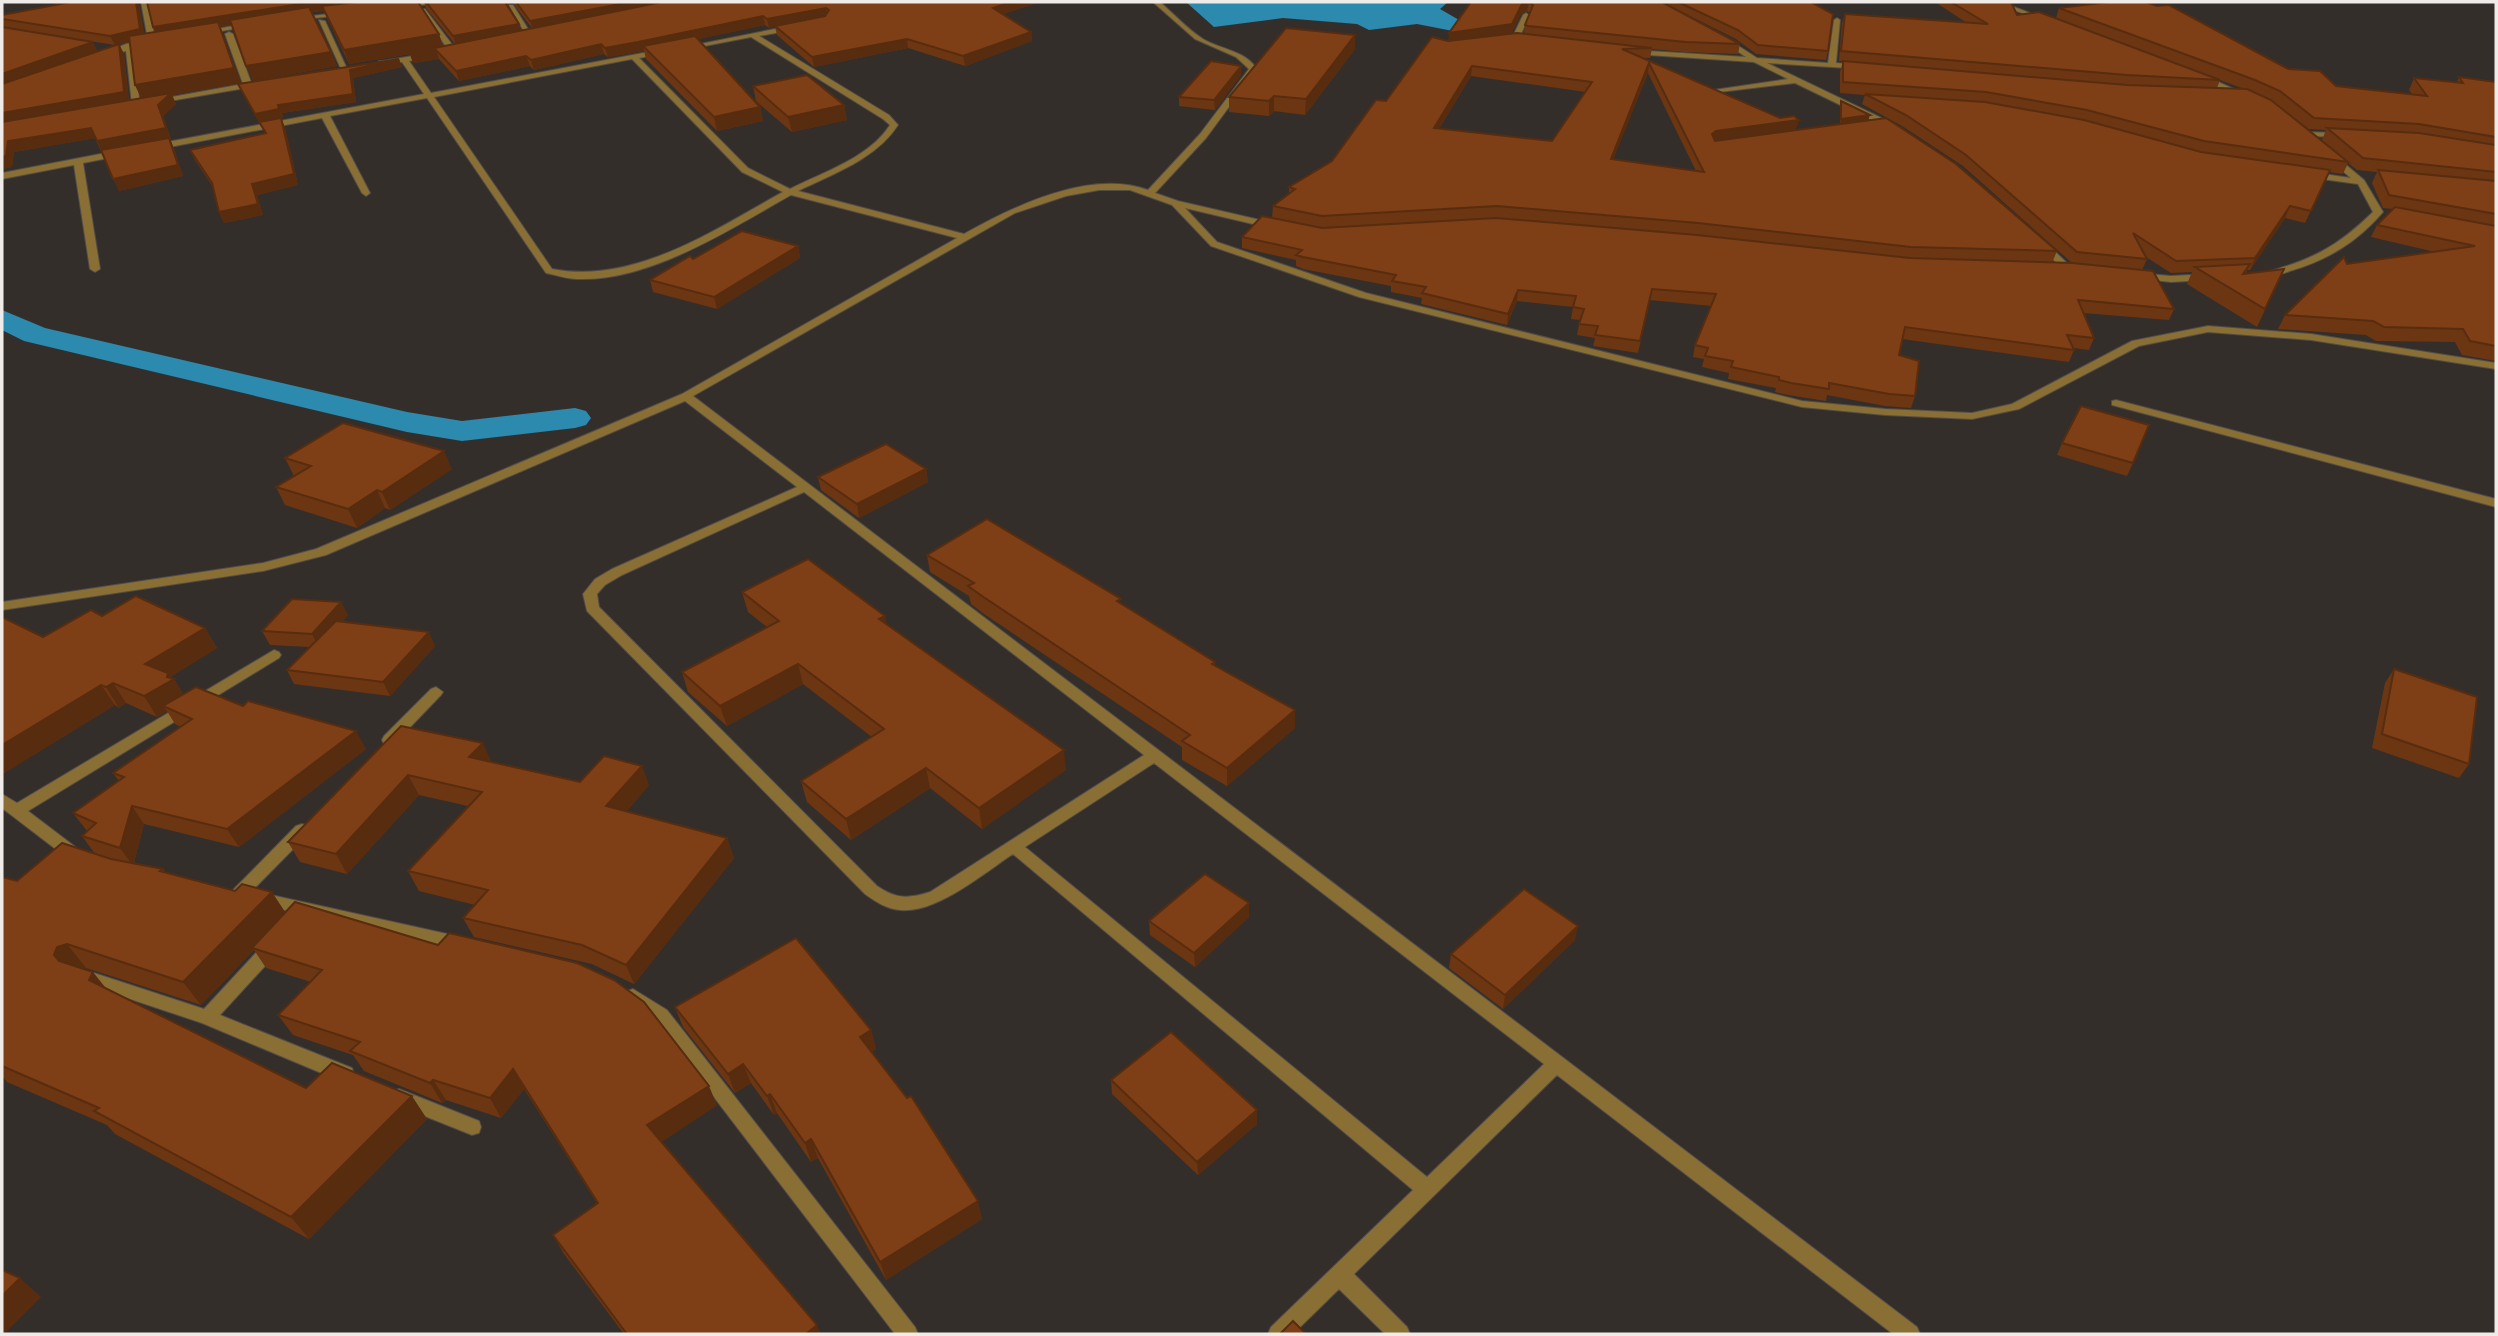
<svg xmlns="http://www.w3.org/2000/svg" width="2498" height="1336" viewBox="0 0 2498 1336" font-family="'DejaVu Sans',sans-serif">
<rect width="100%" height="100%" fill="#342e2b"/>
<!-- water -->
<polygon fill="#2c8aae" points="1186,2 1448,2 1440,9 1466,24 1458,32 1417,24 1369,30 1357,24 1283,18 1214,27"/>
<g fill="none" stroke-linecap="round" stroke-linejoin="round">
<!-- canal -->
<polygon fill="#2c8aae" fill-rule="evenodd" points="2,310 45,328 407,412 462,421 575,408 586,411 591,418 586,425 575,428 462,441 407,432 24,341 2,330"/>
<!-- minor casing -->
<g stroke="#524c49" stroke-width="2">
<g id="minor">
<polygon points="141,2 147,2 156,42 133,49 140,105 136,107 132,105 126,51 105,56 101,54 126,44 148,40"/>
<polygon points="420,2 452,2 401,7 398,5"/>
<path d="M 1153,2 L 1160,2 C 1174,14 1187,29 1203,39 C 1222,50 1244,50 1257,69 L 1206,138 L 1155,193 L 1178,201 L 1277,224 L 1277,228 L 1274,229 L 1185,208 L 1217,242 L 1366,293 L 1802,401 L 1885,409 L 1972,413 L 2012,404 L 2132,341 L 2208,326 L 2311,334 L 2496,363 L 2496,369 L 2311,340 L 2208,332 L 2139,346 L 2019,409 L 1972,419 L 1885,415 L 1802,407 L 1359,297 L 1211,246 L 1172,205 L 1130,190 L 1099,190 L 1066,196 L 1015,213 L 693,396 L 1917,1327 L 1920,1334 L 1893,1334 L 1557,1075 L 1354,1274 L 1407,1327 L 1410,1334 L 1385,1334 L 1339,1289 L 1293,1334 L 1268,1334 L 1271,1327 L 1413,1190 L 1013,854 C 984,873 936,914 900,910 C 887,909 876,902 865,894 L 587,611 L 583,594 L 595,579 L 612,569 L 797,487 L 685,401 L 326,555 L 263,571 L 2,610 L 2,602 L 263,563 L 316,549 L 682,394 L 957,238 L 791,195 C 730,229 650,282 577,279 C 567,279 556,275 546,273 L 427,98 L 330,116 L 370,193 L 366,196 L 362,193 L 322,118 L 154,150 L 151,149 L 151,145 L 424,94 L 402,62 L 379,65 L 379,61 L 382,61 L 431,53 L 431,57 L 409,61 L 431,93 L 664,49 L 667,49 L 667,53 L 639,58 L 748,168 L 790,189 C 823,172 869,158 890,125 L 883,119 L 751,37 L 684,50 L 680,48 L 795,25 L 798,29 L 759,36 L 889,115 L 898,125 C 876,159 833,174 798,191 L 964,234 C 1014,206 1090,169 1148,190 L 1200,134 L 1249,69 L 1236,57 L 1195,39 ZM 632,59 L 742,172 L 783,192 C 714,230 634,285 552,269 L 434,97 ZM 804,492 L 1144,755 L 930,892 C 908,899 896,899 877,886 L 599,607 L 597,594 L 605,585 L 622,575 ZM 1154,763 L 1544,1064 L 1427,1177 L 1025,847 Z"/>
<polygon points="1992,2 2001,2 2046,19 2041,20"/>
<polygon points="509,5 513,5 533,37 527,37"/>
<polygon points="421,9 425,9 457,51 456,53 450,53"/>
<polygon points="345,12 343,15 297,20 294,18"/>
<polygon points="1526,13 1529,15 1520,37 1532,39 1529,43 1512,38 1523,15"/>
<polygon points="1837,18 1840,20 1836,63 1861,65 1864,65 1864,69 1767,63 1896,125 1896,129 1890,129 1795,83 1711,93 1707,91 1788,79 1754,62 1633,54 1629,52 1633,50 1746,57 1720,40 1723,36 1757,58 1828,63 1834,20"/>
<polygon points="319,20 325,21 348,71 341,69"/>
<polygon points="249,23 251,26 204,34 200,32"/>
<polygon points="229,32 233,34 251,82 258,82 258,86 152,104 151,102 155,100 243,84 225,34"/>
<polygon points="2197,75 2203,75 2247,95 2240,97 2197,79"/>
<polygon points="2303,132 2342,133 2346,135 2342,137 2306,136 2303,136"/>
<polygon points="121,150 125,153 124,155 83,163 100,269 95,272 90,269 74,165 2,179 2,173"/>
<path d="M 2327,154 L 2333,154 L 2364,180 L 2383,212 C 2357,242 2328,260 2290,271 C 2282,274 2272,278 2264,277 L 2264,273 C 2313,259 2336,248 2373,212 L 2358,184 L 2307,177 L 2307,173 L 2310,172 L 2351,178 L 2327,158 Z"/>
<polygon points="2038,241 2044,241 2071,267 2071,271 2065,271 2038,245"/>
<polygon points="2138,273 2171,276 2208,274 2213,277 2208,280 2171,282 2135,278 2135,274"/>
<polygon points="2116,400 2496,499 2496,507 2112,405 2112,401"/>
<polygon points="274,650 279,652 281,655 279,658 28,811 82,852 84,856 82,860 76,862 70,860 2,808 2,794 17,803"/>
<polygon points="436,687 443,692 441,695 394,744 384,744 382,740 384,736 431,689"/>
<polygon points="302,824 308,826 310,830 308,834 245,898 239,900 233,898 231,894 233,890 296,826"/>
<polygon points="262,893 461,937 467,939 469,944 467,949 461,951 262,905 256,904 254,899 256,894"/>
<polygon points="271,941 277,943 280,948 277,953 220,1015 352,1068 354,1074 352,1080 345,1082 338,1080 202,1023 79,982 76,977 79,972 85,970 204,1009 265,943"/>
<polygon points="633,989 667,1010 915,1327 918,1334 895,1334 655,1020 627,1001 624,996 627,991"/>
<polygon points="399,1089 479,1121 481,1127 479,1133 472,1135 392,1103 390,1097 392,1091"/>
</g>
</g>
<!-- minor -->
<use href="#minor" fill="#8a6f35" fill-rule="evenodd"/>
</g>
<!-- wall -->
<g fill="#6c3613" fill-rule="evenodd">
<path d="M 138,2 L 144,34 L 155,32 L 147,2 L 511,2 L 508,6 L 521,30 L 532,28 L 512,2 L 1040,2 L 1003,14 L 1031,32 L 1032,41 L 965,66 L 908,48 L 814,67 L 777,35 L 775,27 L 769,28 L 765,25 L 698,39 L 760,107 L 763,121 L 717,131 L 646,59 L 644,51 L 608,57 L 604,54 L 534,70 L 530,66 L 459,81 L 439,59 L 413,63 L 410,54 L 349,64 L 324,11 L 312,12 L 331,52 L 337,66 L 253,81 L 232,25 L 220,27 L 241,83 L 172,95 L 176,104 L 163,116 L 171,139 L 170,139 L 174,149 L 183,176 L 119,191 L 95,138 L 14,152 L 12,167 L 2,169 L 2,15 ZM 418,2 L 424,2 L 426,8 L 455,44 L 443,46 L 439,34 ZM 38,33 L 115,45 L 97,51 ZM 130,42 L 135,85 L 142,99 L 129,101 L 124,54 L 119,44 Z"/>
<path d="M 1471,2 L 1811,2 L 1828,51 L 1826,60 L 1756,54 L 1736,39 L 1684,13 L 1740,44 L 1738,54 L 1684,52 L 1652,49 L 1650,58 L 1643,58 L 1796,130 L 1840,124 L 1840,106 L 1841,101 L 2057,251 L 2052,263 L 2072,263 L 1963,166 L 1902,126 L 1862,104 L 1865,95 L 1840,93 L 1840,72 L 1843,61 L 1839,61 L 1842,23 L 1845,14 L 1967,23 L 1935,2 L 2011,2 L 2017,15 L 2056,18 L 2059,8 L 2288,69 L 2336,86 L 2412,94 L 2409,90 L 2414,78 L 2457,82 L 2459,77 L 2496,82 L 2496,361 L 2462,355 L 2455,342 L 2376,341 L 2366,335 L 2278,329 L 2285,315 L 2347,264 L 2435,252 L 2371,237 L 2377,225 L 2393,209 L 2383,208 L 2372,183 L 2377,172 L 2357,170 L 2348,163 L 2343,174 L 2329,172 L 2305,223 L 2285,218 L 2250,270 L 2247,270 L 2246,274 L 2284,269 L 2257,327 L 2187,284 L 2192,272 L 2171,273 L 2146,257 L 2147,259 L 2142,270 L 2174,309 L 2169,320 L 2083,313 L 2094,338 L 2089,350 L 2073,348 L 2074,350 L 2069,362 L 1902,339 L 1899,355 L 1915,396 L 1911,408 L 1885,406 L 1827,395 L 1826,401 L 1788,395 L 1775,392 L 1776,388 L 1728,379 L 1729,373 L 1702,367 L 1704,359 L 1693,357 L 1695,345 L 1712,306 L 1650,300 L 1638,353 L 1593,346 L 1595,338 L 1577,335 L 1580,320 L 1571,319 L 1573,307 L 1517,301 L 1507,325 L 1421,304 L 1422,298 L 1391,292 L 1391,286 L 1303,269 L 1296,266 L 1296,260 L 1242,248 L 1242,237 L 1321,227 L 1272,218 L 1273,206 L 1289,193 L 1289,187 L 1332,161 L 1386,101 L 1448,41 ZM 1527,11 L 1530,13 L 1525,25 L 1524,34 L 1511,34 L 1521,14 ZM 1648,73 L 1696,171 L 1613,159 ZM 1471,76 L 1586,92 L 1552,141 L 1439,129 ZM 2220,80 L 2244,89 L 2217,88 ZM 2274,103 L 2309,129 L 2326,130 L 2322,140 L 2334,150 Z"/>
<polygon points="1355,49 1305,115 1274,111 1269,116 1229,112 1229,97"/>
<polygon points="399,59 402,67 353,78 356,102 282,113 283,118 281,118 285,128 298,185 257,195 263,215 224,223 219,212 213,187 195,160 190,150 265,133 238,84"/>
<polygon points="1241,75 1215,110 1179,106 1179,97"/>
<polygon points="753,86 844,105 847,120 792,132 756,101"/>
<polygon points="798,246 800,258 717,309 653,292 650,280 693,259"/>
<polygon points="2062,443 2133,463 2127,476 2057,455"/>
<polygon points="285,458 452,469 390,510 385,508 357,528 285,505 276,487 294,476"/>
<polygon points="926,469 928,482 859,518 821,490 818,477"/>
<polygon points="927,555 1121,604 1215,662 1215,666 1295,728 1227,786 1182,760 1182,747 984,614 971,604 969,596 930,572"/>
<polygon points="742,592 885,616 886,625 1066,770 982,829 930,788 851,840 807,802 801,781 872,737 803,684 727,726 688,692 682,672 767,627 748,612"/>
<polygon points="348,615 342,622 435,646 390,696 294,684 287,670 310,647 270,645 262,631"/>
<polygon points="102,616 205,628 217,648 170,677 174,679 183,694 243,706 366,749 239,847 144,824 134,863 163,869 166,873 285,913 717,1105 661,1142 821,1334 624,1334 564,1254 553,1235 597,1203 524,1089 501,1118 446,1100 442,1103 364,1071 353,1055 293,1035 278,1015 311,982 266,968 254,950 201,1005 86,968 82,969 106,989 306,1088 427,1119 309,1239 115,1134 107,1125 7,1082 2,1076 2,877 17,881 95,854 82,836 87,831 73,813 119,781 113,773 181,727 175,724 167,711 157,717 126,703 119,708 115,705 4,773 2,772 2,617 43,637"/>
<polygon points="2394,669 2469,764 2459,778 2372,748 2385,683"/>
<polygon points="401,726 492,763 580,782 649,785 626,812 727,838 734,858 634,984 592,964 474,937 463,918 475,905 419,891 408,871 468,806 419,795 347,874 300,862 288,842"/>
<polygon points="1249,917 1195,967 1150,935 1149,921"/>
<polygon points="1575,940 1503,1009 1449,968 1451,954"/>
<polygon points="675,1007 871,1030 876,1049 872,1052 982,1219 886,1280 818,1158 811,1162 777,1113 774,1115 751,1083 735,1093 683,1027"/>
<polygon points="1111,1080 1257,1110 1257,1124 1198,1175 1112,1094"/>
</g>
<!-- shaded-wall -->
<g fill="#582c0f">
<polygon points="136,2 139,2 145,39 119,44 124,54 129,102 2,124 2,113 115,45 110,36"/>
<polygon points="321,2 424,2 310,12 220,27 241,83 172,95 176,104 163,116 171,139 170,139 174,149 183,176 119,191 97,141 142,100 135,85 157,37 153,27 306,3"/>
<polygon points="631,2 682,2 533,30 530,21"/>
<polygon points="1011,2 1040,2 994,17 993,8"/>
<polygon points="1527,2 1529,2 1527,11 1521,14 1511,34 1448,43 1449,33"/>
<polygon points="826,8 828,17 769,28 767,19"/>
<polygon points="763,16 765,25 647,50 643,46 644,51 608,57 605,48"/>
<polygon points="519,24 522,33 456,45 453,36"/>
<polygon points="1031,32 1032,41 965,66 963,56"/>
<polygon points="439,34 443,48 436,49 439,59 413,63 410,54 349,64 344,50"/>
<polygon points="1355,35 1355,49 1305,115 1306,99"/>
<polygon points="907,39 908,48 814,67 812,57"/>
<polygon points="93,42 98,52 2,86 2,74"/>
<polygon points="601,44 604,54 534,70 531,60"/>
<polygon points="331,52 337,66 253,81 246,66"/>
<polygon points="526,56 530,66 459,81 456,71"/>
<polygon points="399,59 402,67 353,78 356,102 282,113 283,118 281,118 285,128 298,185 257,195 263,215 224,223 219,212 252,184 281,118 258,122 255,114 350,70"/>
<polygon points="1649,63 1648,73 1609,170 1611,159"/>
<polygon points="1241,66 1241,75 1215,110 1214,100"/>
<polygon points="1472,66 1471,76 1433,139 1434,128"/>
<polygon points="1274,96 1274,111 1269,116 1269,101"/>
<polygon points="844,105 847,120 792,132 788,117"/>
<polygon points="760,107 763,121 717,131 714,117"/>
<polygon points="1870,115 1868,121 1840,124 1841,119"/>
<polygon points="1799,120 1796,130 1714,142 1712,134 1716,131"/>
<polygon points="91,128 96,138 14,152 12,167 2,169 2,157 8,141"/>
<polygon points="2290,206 2285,218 2250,270 2255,258"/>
<polygon points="798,246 800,258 717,309 714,297"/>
<polygon points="1518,290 1517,301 1507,325 1508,314"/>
<polygon points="444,451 452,469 390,510 382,492"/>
<polygon points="926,469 928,482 859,518 857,504"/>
<polygon points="377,490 385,508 357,528 348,509"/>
<polygon points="341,602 348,615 319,648 312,634"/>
<polygon points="885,616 889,636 879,619"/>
<polygon points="205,628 217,648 170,677 172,680 174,679 186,699 163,706 167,711 157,717 144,696 145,664"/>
<polygon points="429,632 435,646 390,696 383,682"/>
<polygon points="798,664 803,684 727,726 720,706"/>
<polygon points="113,683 126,703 119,708 106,687"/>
<polygon points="101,685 115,705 4,773 2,770 2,745"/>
<polygon points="1295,710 1295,728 1227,786 1227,768"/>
<polygon points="356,731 366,749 239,847 227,829"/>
<polygon points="483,743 492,763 469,757"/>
<polygon points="1064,750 1066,770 982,829 979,808"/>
<polygon points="642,766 649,785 614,826 606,806"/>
<polygon points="926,768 930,788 851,840 846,819"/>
<polygon points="408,775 419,795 347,874 336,854"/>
<polygon points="132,806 144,824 133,866 120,848"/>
<polygon points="727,838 734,858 634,984 626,965"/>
<polygon points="272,892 287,915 252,948 254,950 201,1005 183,982"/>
<polygon points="1249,903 1249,917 1195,967 1194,953"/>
<polygon points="1578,926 1575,940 1503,1009 1505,995"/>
<polygon points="67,944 86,968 77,971 78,984 54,955 57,947"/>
<polygon points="93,972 112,996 89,980"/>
<polygon points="871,1030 876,1049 866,1056 860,1037"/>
<polygon points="743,1064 751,1083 735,1093 728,1074"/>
<polygon points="513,1069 524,1089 501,1118 490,1098"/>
<polygon points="433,1080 446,1100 442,1103 430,1083"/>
<polygon points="709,1086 717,1105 657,1145 647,1125"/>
<polygon points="770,1094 777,1113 774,1115 767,1096"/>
<polygon points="412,1096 427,1119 309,1239 291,1217"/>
<polygon points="1257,1110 1257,1124 1198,1175 1197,1162"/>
<polygon points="811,1139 818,1158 811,1162 805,1143"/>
<polygon points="978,1201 982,1219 886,1280 880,1262"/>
<polygon points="20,1278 41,1297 4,1334 2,1334 2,1296"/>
<polygon points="817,1325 821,1334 806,1334"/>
</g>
<!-- building -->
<g fill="#7e3f16" stroke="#582c0f" stroke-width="2" fill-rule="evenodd">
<polygon points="71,2 136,2 140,29 110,36 2,19 2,15"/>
<polygon points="147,2 321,2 306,3 153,27"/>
<polygon points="357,2 418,2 439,34 344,50 322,6"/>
<polygon points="426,2 505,2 519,24 453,36"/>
<polygon points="516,2 631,2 530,21"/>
<polygon points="662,2 1011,2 993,8 1031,32 963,56 907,39 812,57 775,26 825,16 829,10 826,8 767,19 763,16 638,42 605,48 601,44 531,60 526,56 456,71 435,49 410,53"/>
<polygon points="1471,2 1527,2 1522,4 1512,24 1449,33"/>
<polygon points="1529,2 1662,2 1740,44 1686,42 1528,26 1525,25 1533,5"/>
<polygon points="1678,2 1811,2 1833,14 1828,51 1758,45 1738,30"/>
<polygon points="1951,2 2011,2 2017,15 2039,12 2220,80 2127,75 1841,51 1845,14 1988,24"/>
<polygon points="2109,2 2146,2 2157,6 2169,5 2288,69 2320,71 2336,86 2427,96 2414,78 2463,83 2459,77 2496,82 2496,137 2419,124 2314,118 2280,91 2255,80 2059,8"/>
<polygon points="309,7 331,52 246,66 230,20"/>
<polygon points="218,22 234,68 135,85 129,36"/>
<polygon points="2,27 93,42 2,74"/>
<polygon points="1286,28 1355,35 1306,99 1274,96 1269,101 1229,97"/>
<path d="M 1517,33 L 1652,48 L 1622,49 L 1780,118 L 1794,116 L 1799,120 L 1716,131 L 1712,134 L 1715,141 L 1886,118 L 1956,164 L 2057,251 L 1911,247 L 1698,223 L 1497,206 L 1322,216 L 1273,206 L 1295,189 L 1289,187 L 1332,161 L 1376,100 L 1386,101 L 1432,37 L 1448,41 ZM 1649,63 L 1704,172 L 1611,159 ZM 1472,66 L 1592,82 L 1552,141 L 1434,128 Z"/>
<polygon points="695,36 760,107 714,117 643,46"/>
<polygon points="119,44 124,92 2,113 2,84"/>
<polygon points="399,59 350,70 353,94 278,105 279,109 255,114 238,84"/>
<polygon points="1211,61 1241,66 1214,100 1179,97"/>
<polygon points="1843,61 2127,85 2247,89 2271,100 2348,162 2204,141 2087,110 1986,92 1843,82"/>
<polygon points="807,75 844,105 788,117 753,86"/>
<polygon points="171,93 158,105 166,128 97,141 91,128 8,141 6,156 2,157 2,122"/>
<polygon points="1865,94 1985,102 2084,120 2201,152 2330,170 2311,211 2290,206 2255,258 2176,261 2133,233 2147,259 2077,252 1966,155 1906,115"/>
<polygon points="1841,101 1870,115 1841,119"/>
<polygon points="281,118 294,174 252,184 258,204 219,212 212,183 190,150 266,133 259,122"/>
<polygon points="2327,128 2419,133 2496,145 2496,172 2363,158"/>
<polygon points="169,138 178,165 113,179 101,150"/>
<polygon points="2378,170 2496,181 2496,214 2389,195"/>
<polygon points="2395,207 2496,226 2496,346 2470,341 2463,329 2384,327 2373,321 2285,315 2344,257 2347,264 2475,246 2377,225"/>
<polygon points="1262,216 1322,228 1496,218 1697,235 1910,258 2072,263 2153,271 2174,309 2078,300 2094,338 2067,335 2074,350 1905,327 1899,355 1919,361 1915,396 1889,394 1829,383 1829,389 1791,383 1779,380 1779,377 1731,367 1733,361 1705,356 1708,348 1695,345 1716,294 1652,289 1640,341 1595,335 1598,326 1579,324 1584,309 1573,307 1576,296 1518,290 1508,314 1422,293 1426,287 1392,281 1396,275 1303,257 1296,255 1302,250 1242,237"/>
<polygon points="742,231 798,246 714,297 650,280 690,256 693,259"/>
<polygon points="2250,264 2243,274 2284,269 2265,309 2195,267"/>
<polygon points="2081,406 2149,425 2133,463 2062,443"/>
<polygon points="343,423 444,451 382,492 377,490 348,509 276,487 311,466 285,458"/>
<polygon points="886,444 926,469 857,504 818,477"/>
<polygon points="987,519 1121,599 1117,601 1215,662 1212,664 1295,710 1227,768 1182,741 1190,735 982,596 968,586 974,583 927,555"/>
<polygon points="808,559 885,616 879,619 1064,750 979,808 926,768 846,819 801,781 884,729 798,664 720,706 682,672 779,621 742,592"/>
<polygon points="136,596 205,628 145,664 168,673 167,677 174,679 144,696 113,683 106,687 101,685 2,745 2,617 43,637 91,610 102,616"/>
<polygon points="292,599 341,602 312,634 262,631"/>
<polygon points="336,621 429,632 383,682 287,670"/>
<polygon points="2394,669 2477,697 2469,764 2382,734"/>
<polygon points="196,687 243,706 248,701 356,731 227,829 132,806 120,848 82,836 96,823 73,813 124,777 113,773 192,719 163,706"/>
<polygon points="401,726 483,743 469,757 580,782 604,756 642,766 606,806 727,838 626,965 582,945 463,918 488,890 408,871 482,792 408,775 336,854 288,842"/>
<polygon points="62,843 111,859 163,869 160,871 235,891 242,884 272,892 183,982 67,944 57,947 54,955 59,961 93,972 89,980 306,1088 332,1063 412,1096 291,1217 94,1111 99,1108 2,1066 2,877 17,881"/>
<polygon points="1205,874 1249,903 1194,953 1149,921"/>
<polygon points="1524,889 1578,926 1505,995 1451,954"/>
<polygon points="295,902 438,945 449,933 577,963 614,980 644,1002 709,1086 647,1125 817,1325 806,1334 627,1334 553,1235 598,1203 513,1069 490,1098 433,1080 430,1083 350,1051 360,1042 278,1015 322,970 252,948"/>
<polygon points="796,938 871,1030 860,1037 907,1098 911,1096 978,1201 880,1262 811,1139 805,1143 770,1094 767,1096 743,1064 728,1074 675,1007"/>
<polygon points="1171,1032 1257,1110 1197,1162 1111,1080"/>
<polygon points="2,1270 20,1278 2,1296"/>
<polygon points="1293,1321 1306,1334 1280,1334"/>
</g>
<!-- border -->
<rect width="2498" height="1336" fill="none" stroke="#eeebe9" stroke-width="7"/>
</svg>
